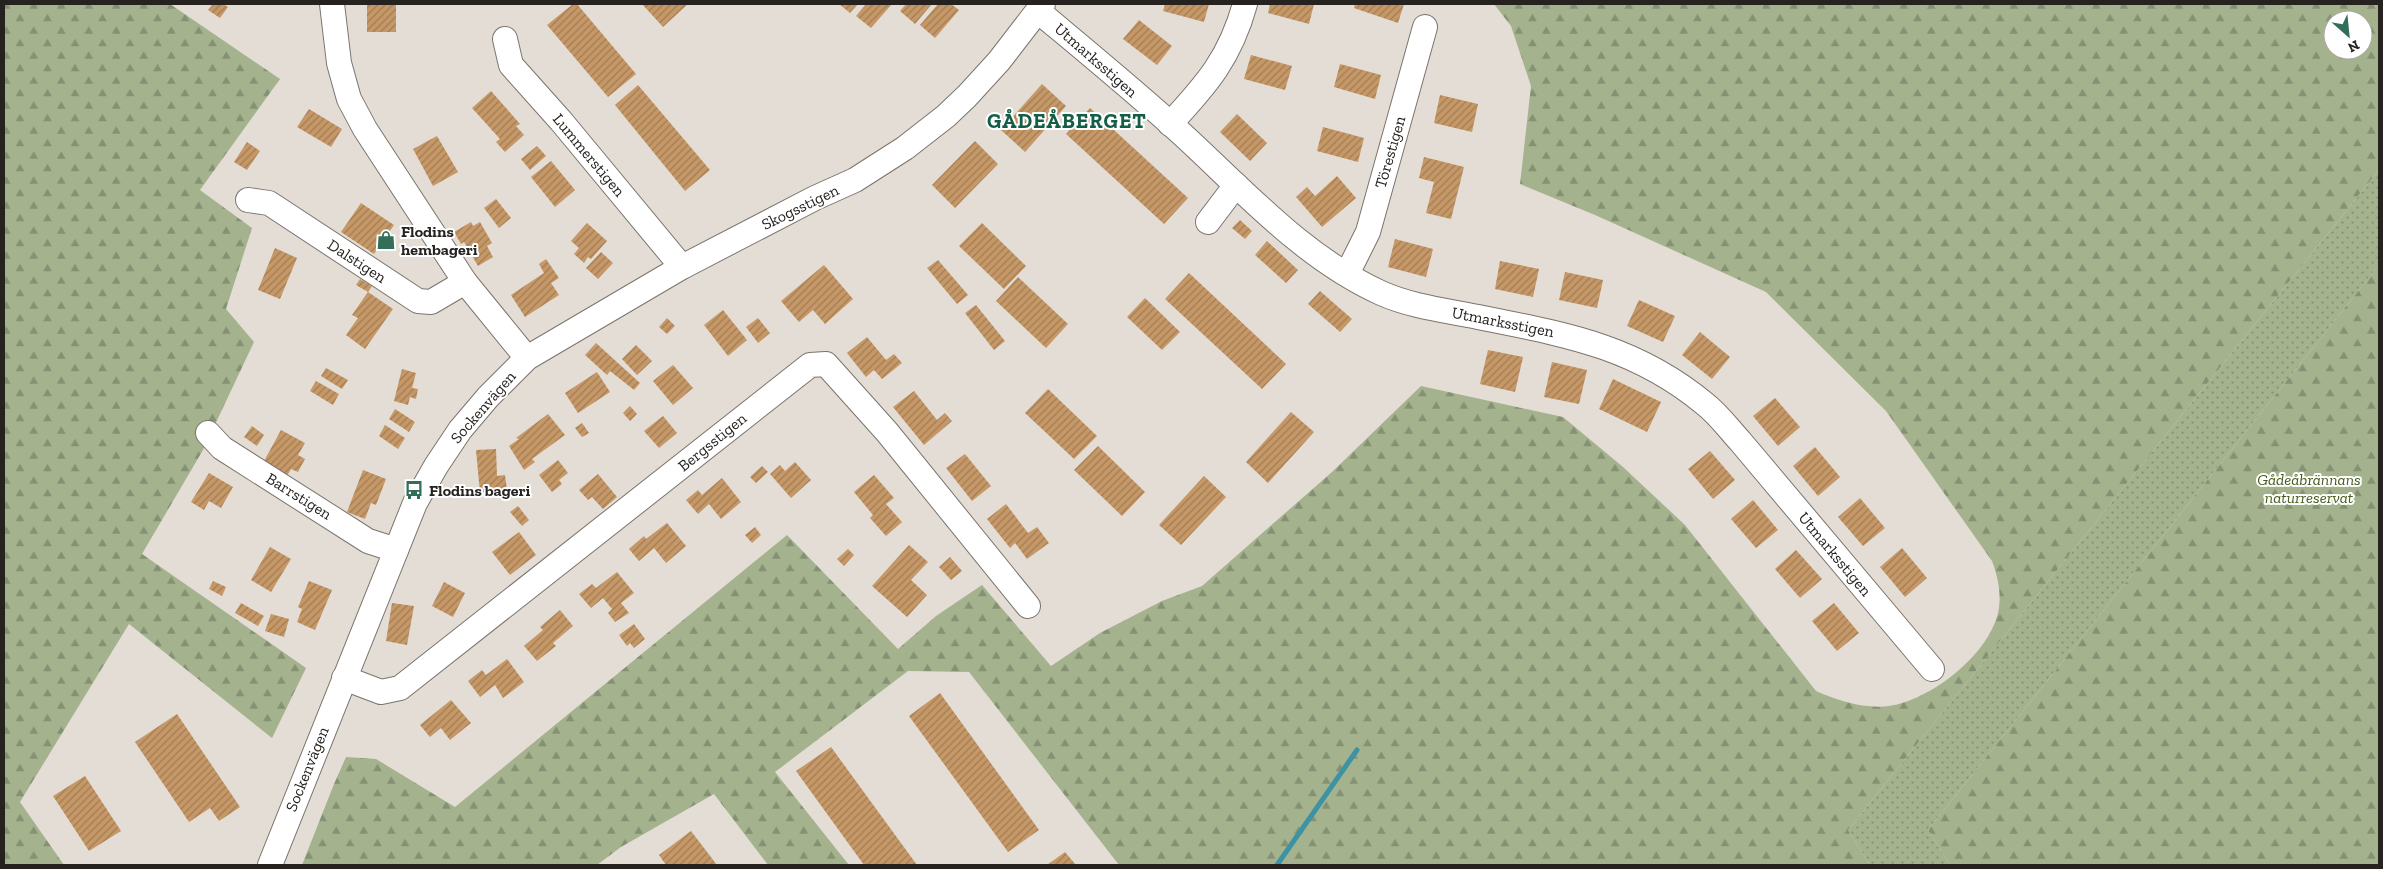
<svg xmlns="http://www.w3.org/2000/svg" width="2383" height="869" viewBox="0 0 2383 869" font-family="'Zilla Slab',serif">
<defs>
<pattern id="green-dots" width="8" height="8" patternUnits="userSpaceOnUse" patternTransform="scale(1.25)"><rect width="8" height="8" fill="#a4b38d"/><path d="M2 2h.1M6 6h.1" fill="none" stroke="#859173" stroke-width="1.8" stroke-linecap="round"/></pattern>
<pattern id="forest-firs" width="22" height="20" patternUnits="userSpaceOnUse" patternTransform="scale(1.25)"><rect width="22" height="20" fill="#a4b38d"/><path d="M5 1l3.5 6h-7zM16 11l3.5 6h-7z" fill="#859173"/></pattern>
<pattern id="building-hatch" width="6" height="6" patternUnits="userSpaceOnUse" patternTransform="scale(1.25)"><rect width="6" height="6" fill="#c69867"/><path d="M-1 1l2-2M0 6l6-6M5 7l2-2" fill="none" stroke="#a17c54"/></pattern>
</defs>
<rect width="100%" height="100%" fill="#e4ddd5"/>
<!-- green -->
<polygon fill="url(#green-dots)" points="2379,170 2379,265 1928,830 1950,865 1870,865 1848,830"/>
<!-- forest -->
<g fill="url(#forest-firs)" fill-rule="evenodd">
<polygon points="4,4 170,4 280,79 200,190 252,228 226,309 254,342 203,450 142,554 306,668 272,738 129,624 20,802 64,865 4,865"/>
<path d="M 1494,4 L 2379,4 L 2379,170 L 1848,830 L 1870,865 L 1119,865 L 969,672 L 908,671 L 775,772 L 849,865 L 768,865 L 714,794 L 621,847 L 597,865 L 302,865 L 334,784 L 346,757 L 376,759 L 455,807 L 787,535 L 898,649 L 936,616 L 982,585 L 1051,666 L 1100,633 L 1162,601 L 1202,586 L 1332,472 L 1421,386 L 1563,417 L 1623,467 L 1685,525 L 1816,691 C 1839,701 1864,709 1889,706 C 1931,700 1988,655 1998,613 C 2002,595 1998,577 1992,561 L 1886,411 L 1766,292 L 1595,215 L 1520,184 L 1531,86 L 1511,26 ZM 2333,20 L 2363,20 L 2363,50 L 2333,50 Z"/>
<polygon points="2379,265 2379,865 1950,865 1928,830"/>
</g>
<g fill="none" stroke-linecap="round" stroke-linejoin="round">
<!-- stream -->
<polyline stroke="#3d93a4" stroke-width="5" points="1277,865 1357,750"/>
</g>
<!-- building -->
<g fill="url(#building-hatch)">
<polygon points="213,4 223,4 228,7 220,18 208,10"/>
<rect x="367" y="4" width="29" height="28"/>
<polygon points="573,4 577,4 636,74 608,97 547,25"/>
<polygon points="642,4 688,4 663,27"/>
<polygon points="839,4 858,4 850,13"/>
<polygon points="866,4 892,4 871,28 856,16"/>
<polygon points="906,4 932,4 915,24 900,11"/>
<polygon points="938,4 951,4 959,10 935,38 920,25"/>
<polygon points="1165,4 1209,4 1204,22 1163,11"/>
<polygon points="1270,4 1314,4 1309,24 1268,13"/>
<polygon points="1355,4 1404,4 1398,23 1354,8"/>
<polygon points="1139,20 1172,46 1157,65 1123,39"/>
<polygon points="1251,55 1292,66 1285,90 1244,79"/>
<polygon points="1340,64 1381,75 1375,99 1334,87"/>
<polygon points="1042,84 1066,106 1025,152 1001,130"/>
<polygon points="638,85 710,170 685,191 615,105"/>
<polygon points="491,91 520,124 516,126 524,135 505,152 496,142 500,139 472,108"/>
<polygon points="1440,95 1478,104 1472,132 1434,123"/>
<polygon points="1090,108 1188,198 1164,224 1066,134"/>
<polygon points="309,109 342,129 331,147 297,127"/>
<polygon points="1237,114 1267,143 1250,161 1220,132"/>
<polygon points="1323,127 1364,138 1358,162 1317,151"/>
<polygon points="437,136 458,172 433,186 413,149"/>
<polygon points="975,141 998,164 955,208 932,185"/>
<polygon points="247,142 260,151 247,170 234,162"/>
<polygon points="537,146 546,156 530,170 521,159"/>
<polygon points="1424,157 1464,167 1451,219 1426,213 1434,182 1419,178"/>
<polygon points="551,161 575,190 555,207 531,177"/>
<polygon points="1337,176 1356,198 1322,227 1296,197 1307,187 1315,196"/>
<polygon points="496,199 511,218 499,228 484,208"/>
<polygon points="361,203 394,225 374,254 341,232"/>
<polygon points="1240,220 1252,231 1245,239 1232,228"/>
<polygon points="471,222 473,226 480,222 492,243 487,246 493,257 478,266 464,242 461,244 454,232"/>
<polygon points="587,223 607,241 591,259 588,257 584,263 574,254 579,248 571,241"/>
<polygon points="982,223 1026,266 1004,289 959,246"/>
<polygon points="1395,239 1433,249 1426,277 1388,267"/>
<polygon points="1267,241 1298,270 1286,283 1255,255"/>
<polygon points="275,248 297,258 280,299 258,290"/>
<polygon points="601,252 613,263 598,279 586,268"/>
<polygon points="546,259 559,278 551,283 559,295 525,317 511,295 544,273 539,264"/>
<polygon points="938,260 968,295 957,304 927,268"/>
<polygon points="1500,261 1539,269 1533,297 1495,289"/>
<polygon points="824,265 853,299 825,324 813,310 799,322 781,301"/>
<polygon points="1565,272 1603,280 1597,308 1559,300"/>
<polygon points="1189,273 1286,364 1262,389 1165,299"/>
<polygon points="1018,277 1068,324 1046,348 996,301"/>
<polygon points="360,279 372,286 368,292 356,285"/>
<polygon points="1320,291 1352,319 1340,332 1308,304"/>
<polygon points="368,292 393,309 365,349 346,335 358,318 352,315"/>
<polygon points="1145,298 1180,332 1162,350 1127,317"/>
<polygon points="1639,300 1675,316 1663,342 1627,326"/>
<polygon points="976,305 1005,341 994,350 965,313"/>
<polygon points="723,310 747,340 728,356 704,325"/>
<polygon points="667,318 675,326 667,334 659,327"/>
<polygon points="758,318 770,333 758,343 746,327"/>
<polygon points="1700,332 1730,357 1712,379 1682,355"/>
<polygon points="867,337 886,360 894,354 902,363 882,379 874,370 866,377 847,353"/>
<polygon points="596,343 640,383 634,390 610,371 607,375 585,355"/>
<polygon points="636,345 652,361 637,375 622,359"/>
<polygon points="1488,350 1523,357 1515,392 1480,384"/>
<polygon points="1552,362 1587,370 1579,404 1544,397"/>
<polygon points="673,365 693,388 673,405 653,381"/>
<polygon points="326,368 348,380 342,389 321,376"/>
<polygon points="402,369 416,373 412,388 418,389 416,399 410,397 408,405 394,401"/>
<polygon points="597,372 610,392 578,413 565,393"/>
<polygon points="1613,379 1661,402 1647,432 1599,409"/>
<polygon points="316,381 339,394 333,405 310,391"/>
<polygon points="1048,389 1097,436 1074,459 1025,413"/>
<polygon points="914,391 937,420 945,413 952,421 924,445 893,407"/>
<polygon points="1775,398 1800,427 1778,446 1753,416"/>
<polygon points="630,406 637,414 630,421 623,413"/>
<polygon points="395,409 415,422 409,432 389,419"/>
<polygon points="1291,412 1314,432 1268,483 1246,462"/>
<polygon points="548,414 565,435 532,459 535,462 524,470 509,446 519,439 516,438"/>
<polygon points="663,416 677,433 659,448 644,431"/>
<polygon points="582,423 589,433 582,437 575,428"/>
<polygon points="385,425 405,438 398,449 379,436"/>
<polygon points="252,426 264,435 257,446 244,437"/>
<polygon points="281,430 305,443 298,455 305,459 298,472 291,469 287,476 263,463"/>
<polygon points="1098,446 1145,492 1122,516 1074,470"/>
<polygon points="1815,447 1840,477 1818,496 1793,466"/>
<polygon points="496,449 497,476 505,475 507,490 480,493 476,450"/>
<polygon points="1710,451 1735,480 1713,499 1688,469"/>
<polygon points="965,454 991,486 972,501 946,468"/>
<polygon points="558,460 568,473 559,480 562,484 552,492 539,475"/>
<polygon points="795,462 811,480 791,498 770,474 780,465 785,471"/>
<polygon points="762,466 768,472 756,483 750,477"/>
<polygon points="363,470 386,479 376,505 371,503 365,519 347,512"/>
<polygon points="209,473 233,487 221,508 209,501 204,510 191,502"/>
<polygon points="598,474 617,497 603,509 592,497 588,500 579,490"/>
<polygon points="874,475 894,498 886,504 902,522 886,536 870,518 873,515 854,492"/>
<polygon points="1204,476 1226,497 1181,545 1159,525"/>
<polygon points="722,478 741,502 721,519 709,504 698,514 686,500 698,490 702,495"/>
<polygon points="1860,498 1885,528 1863,546 1838,517"/>
<polygon points="1753,500 1778,530 1756,548 1731,519"/>
<polygon points="1006,504 1028,533 1037,527 1049,543 1027,559 1015,543 1010,548 987,519"/>
<polygon points="518,506 529,520 522,526 510,512"/>
<polygon points="667,523 686,546 666,563 654,548 639,561 629,549 644,536 646,539"/>
<polygon points="755,527 761,535 752,543 745,535"/>
<polygon points="519,532 536,555 510,575 492,552"/>
<polygon points="909,545 928,562 911,580 927,595 907,617 872,586"/>
<polygon points="270,547 291,559 271,592 251,580"/>
<polygon points="1902,548 1927,578 1905,597 1880,567"/>
<polygon points="848,549 854,555 844,566 837,559"/>
<polygon points="1796,550 1822,579 1800,598 1775,569"/>
<polygon points="950,557 962,571 951,580 939,567"/>
<polygon points="617,572 634,593 621,603 629,613 615,622 608,613 612,609 603,598 591,608 579,594 592,584 596,588"/>
<polygon points="213,581 226,587 222,596 209,589"/>
<polygon points="309,581 332,590 315,630 297,622 302,609 298,607"/>
<polygon points="444,582 465,593 453,617 432,606"/>
<polygon points="241,603 264,616 258,626 235,613"/>
<polygon points="392,603 414,606 407,645 386,641"/>
<polygon points="1834,603 1859,633 1837,651 1812,621"/>
<polygon points="560,610 573,626 553,643 556,646 537,661 524,646 543,630 540,627"/>
<polygon points="271,614 289,619 284,637 265,631"/>
<polygon points="634,624 645,639 634,648 630,643 627,646 619,635"/>
<polygon points="507,659 524,682 503,698 495,685 480,697 468,681 482,670 486,675"/>
<polygon points="940,693 1039,830 1008,852 909,716"/>
<polygon points="451,700 471,723 450,740 441,728 430,737 420,725"/>
<polygon points="177,714 240,807 219,821 210,808 189,822 135,742"/>
<polygon points="831,747 917,865 864,865 796,771"/>
<polygon points="85,776 121,831 89,851 53,796"/>
<polygon points="691,831 717,865 666,865 659,855"/>
<polygon points="1065,852 1076,865 1047,865"/>
</g>
<g fill="none" stroke-linecap="round" stroke-linejoin="round">
<!-- minor casing -->
<g stroke="#7b746d" stroke-width="26">
<g id="minor">
<polyline points="332,4 339,63 349,99 365,129 465,282 527,358"/>
<path d="M 1038,11 C 1087,52 1136,92 1183,135 C 1244,191 1304,258 1381,293 C 1412,307 1450,311 1483,318 C 1568,335 1636,347 1705,404 C 1718,414 1729,429 1740,441 L 1932,669"/>
<polyline points="505,39 511,65 561,121 682,267"/>
<path d="M 1170,124 C 1207,84 1230,58 1245,4"/>
<polyline points="248,200 269,203 418,301 431,302 465,282"/>
<polyline points="1208,222 1236,185"/>
<polyline points="1347,274 1368,232 1425,27"/>
<polyline points="208,433 222,448 368,541 396,550"/>
<polyline points="344,678 381,692 400,688 810,365 826,364 887,432 1028,606"/>
<polyline points="270,865 415,503 436,466 460,430 488,397 527,358 682,267 815,198 855,180 905,148 946,116 967,96 999,61 1043,4"/>
</g>
</g>
<!-- minor -->
<use href="#minor" stroke="#fff" stroke-width="24"/>
</g>
<!-- icons -->
<defs>
<g id="shop-bare" transform="scale(1.5)"><path d="M-5-2.5h2.3a2.7 3.5 0 0 1 5.4 0H5L5.5 6h-11ZM-1.5-2.5h3a1.5 2.3 0 0 0-3 0Z" fill="#326e58" stroke="#fff" stroke-width="2.5" paint-order="stroke"/></g>
<g id="bus-bare" transform="scale(1.5)"><path d="M-5-6H5V4H4V6H2V4H-2V6H-4V4H-5ZM-3.5-4V0h7V-4ZM-3.5 1.2v1.5H-2V1.2ZM2 1.2v1.5H3.5V1.2Z" fill="#326e58" stroke="#fff" stroke-width="2.5" paint-order="stroke"/></g>
</defs>
<g fill-rule="evenodd">
<use href="#shop-bare" x="386" y="240"/>
<use href="#bus-bare" x="414" y="490"/>
</g>
<g text-anchor="middle" dominant-baseline="central" stroke-width="4" stroke-linejoin="round" paint-order="stroke">
<!-- street labels -->
<g font-size="16" fill="#25221f" stroke="#fff">
<text transform="translate(1096 60) rotate(41)">Utmarksstigen</text>
<text transform="translate(1390 152) rotate(-74)">Törestigen</text>
<text transform="translate(589 155) rotate(50)">Lummerstigen</text>
<text transform="translate(800 207) rotate(-26)">Skogsstigen</text>
<text transform="translate(357 261) rotate(33)">Dalstigen</text>
<text transform="translate(1503 322) rotate(11)">Utmarksstigen</text>
<text transform="translate(483 407) rotate(-49)">Sockenvägen</text>
<text transform="translate(712 442) rotate(-39)">Bergsstigen</text>
<text transform="translate(299 496) rotate(32)">Barrstigen</text>
<text transform="translate(1835 554) rotate(50)">Utmarksstigen</text>
<text transform="translate(307 769) rotate(-68)">Sockenvägen</text>
</g>
<!-- poi labels -->
<g font-size="16" font-weight="bold" fill="#25221f" stroke="#fff" text-anchor="start">
<text x="401" y="231">Flodins<tspan x="401" dy="18">hembageri</tspan></text>
<text x="429" y="490">Flodins bageri</text>
</g>
<!-- park labels -->
<g font-size="16" font-style="italic" fill="#465b1b" stroke="#fff">
<text x="2309" y="479">Gådeåbrännans<tspan x="2309" dy="18">naturreservat</tspan></text>
</g>
<!-- district labels -->
<g font-size="21" font-weight="bold" letter-spacing="1" fill="#145e47" stroke="#fff">
<text x="1067" y="120">GÅDEÅBERGET</text>
</g>
</g>
<!-- border -->
<rect width="2383" height="869" fill="none" stroke="#25221f" stroke-width="10"/>
<!-- north arrow -->
<g transform="translate(2348 35) rotate(153)"><circle r="24" fill="#ffffff" stroke="#a8a7a5"/>
<path d="M0-4L9 19L0 12L-9 19Z" fill="#326e58"/>
<text y="-8" font-size="14" font-weight="bold" text-anchor="middle" fill="#25221f">N</text>
</g>
</svg>
